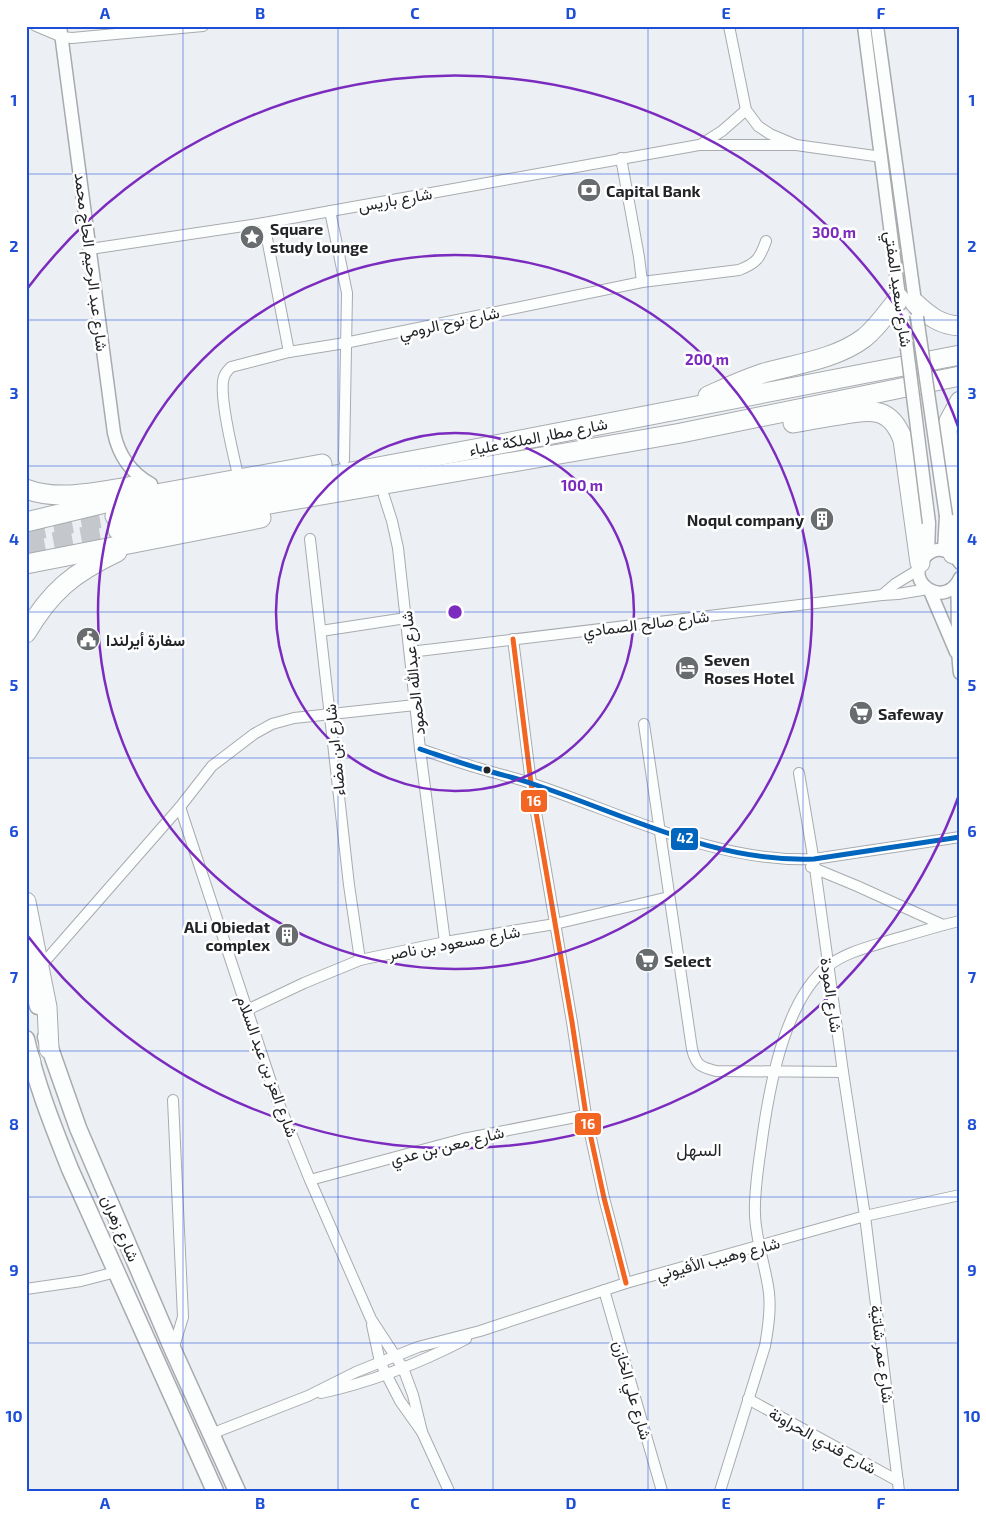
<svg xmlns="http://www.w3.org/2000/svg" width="986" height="1517" viewBox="0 0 986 1517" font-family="'Exo 2',Vazirmatn,sans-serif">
<rect width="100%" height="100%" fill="#ecf0f4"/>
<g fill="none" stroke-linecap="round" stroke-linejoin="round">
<!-- motorway-tunnel -->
<g stroke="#c4c7cb" stroke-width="19" stroke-dasharray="19 9" stroke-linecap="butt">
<polyline points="26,532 115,516"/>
<polyline points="26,547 118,530"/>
</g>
<!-- minor casing -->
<g stroke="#a8abae" stroke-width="12">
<g id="minor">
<polyline points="36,26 62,37 72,38 203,26"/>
<polyline points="729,26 746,110 758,126 770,134 796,145 882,157"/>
<polyline points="700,145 722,131 746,110"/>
<polyline points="621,158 639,257 642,282"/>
<polyline points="330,211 347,293 344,460"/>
<polyline points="264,223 289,352"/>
<polyline points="90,249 264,223 699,145 796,145"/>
<path d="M 239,479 C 234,458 218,394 224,377 C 225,373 228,370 231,367 L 289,352 L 345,343 L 642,282 L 739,270 C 757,263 760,258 766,241"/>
<polyline points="384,496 392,521 398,548 420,749 445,942"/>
<polyline points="310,539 349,885 360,960"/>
<polyline points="882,595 895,584 918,570"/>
<polyline points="321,631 406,618"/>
<polyline points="513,639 531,783 572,1022 586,1115 604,1198 626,1283"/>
<polyline points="410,652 882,595 898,594 928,589"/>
<path d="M 644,724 L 692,1049 C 696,1065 700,1067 716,1071 L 843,1072"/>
<path d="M 420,749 C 441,756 463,764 485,770 C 501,775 517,778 533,784 C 624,814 715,863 814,859 L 960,837"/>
<polyline points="799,773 815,868 843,1072 865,1216 899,1491"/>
<polyline points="180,807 275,1094 310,1180 371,1319 403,1368 413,1395 422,1432"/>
<polyline points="811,867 857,886 943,925"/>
<polyline points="40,967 180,807 212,766 254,734 272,724 294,718 415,705"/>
<polyline points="247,1010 304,983 360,960 445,942 555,924 669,897"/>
<polyline points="173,1100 183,1317 173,1350"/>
<polyline points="310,1180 463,1139 586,1115"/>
<polyline points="26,1289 81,1281 116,1272"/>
<polyline points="604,1290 662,1491"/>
<polyline points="372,1325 380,1362 400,1401 422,1432 449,1491"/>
<path d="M 321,1393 C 372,1382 420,1363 466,1339"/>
<polyline points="748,1399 898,1481"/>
<polyline points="211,1434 308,1396 356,1372 418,1347 480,1331 626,1283 865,1216 960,1195"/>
<path d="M 720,1491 L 765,1346 C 768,1329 771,1311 769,1293 C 766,1267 756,1242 755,1215 C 754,1192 758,1169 761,1147 C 768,1094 783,1001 828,966 C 846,952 869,947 891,940 C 914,934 936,926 960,921"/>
</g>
</g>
<!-- tertiary casing -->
<g stroke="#a8abae" stroke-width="15">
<g id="tertiary">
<path d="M 60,26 L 114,433 C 119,456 131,473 151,484"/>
<polyline points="864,26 900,304"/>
<polyline points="877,26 916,309"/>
<polyline points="944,550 946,516"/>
<polyline points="928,553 929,523"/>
<path d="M 960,563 C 956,556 950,551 942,550 C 934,549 929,552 924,558 C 903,583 946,610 960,578"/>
<path d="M 957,584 C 959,614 956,644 960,673"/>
<polyline points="930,591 956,652"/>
</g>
</g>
<!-- primary casing -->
<g stroke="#a8abae" stroke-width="19">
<g id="primary">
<polyline points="26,958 38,1006"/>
<polyline points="46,1037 78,1128 173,1350 237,1491"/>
<path d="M 26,1039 C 36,1084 53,1126 70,1169 L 215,1491"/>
</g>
</g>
<!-- motorway casing -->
<g stroke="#a8abae" stroke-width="21">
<g id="motorway">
<path d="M 915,303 C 929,316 940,325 960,326"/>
<path d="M 708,396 C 726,388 745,379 764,373 C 797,364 836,359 864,338 C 878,327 888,311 899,298"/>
<path d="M 793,423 C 809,420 824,417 839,415 C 870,410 890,405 903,440 L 920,563"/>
<path d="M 26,489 C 60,502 100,491 135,486"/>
<polyline points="115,516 485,447 960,355"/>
<polyline points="26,522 101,504 322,464"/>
<polyline points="118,530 681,433 960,376"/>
<polyline points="953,554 957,521 947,431 949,421 960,401"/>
<polyline points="26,564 261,518"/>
<path d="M 26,633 C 51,591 73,573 117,552"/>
<polyline points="26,902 47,1007 49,1049"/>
<polyline points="26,1048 31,1062"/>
</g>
</g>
<!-- minor -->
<use href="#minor" stroke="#fcfdfd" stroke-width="10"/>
<!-- tertiary -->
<use href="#tertiary" stroke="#fcfdfd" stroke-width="12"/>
<!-- primary -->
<use href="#primary" stroke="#fcfdfd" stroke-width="16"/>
<!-- motorway -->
<use href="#motorway" stroke="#fcfdfd" stroke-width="19"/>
<!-- tertiary-bridge casing -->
<g stroke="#a8abae" stroke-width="15" stroke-linecap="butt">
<g id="tertiary-bridge">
<polyline points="903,317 929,523"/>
<polyline points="917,317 946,516"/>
</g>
</g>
<!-- tertiary-bridge -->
<use href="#tertiary-bridge" stroke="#fcfdfd" stroke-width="12"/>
<!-- bus-1 casing -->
<g stroke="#fff" stroke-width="9">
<polyline id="bus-1" points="513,639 531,783 572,1022 586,1115 604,1198 626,1283"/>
</g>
<!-- bus-2 casing -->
<g stroke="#fff" stroke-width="9">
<path id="bus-2" d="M 420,749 C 441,756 463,764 485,770 C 501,775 517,778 533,784 C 624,814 715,863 814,859 L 960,837"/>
</g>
<!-- bus-1 -->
<use href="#bus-1" stroke="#f26522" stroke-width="5"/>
<!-- bus-2 -->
<use href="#bus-2" stroke="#0065bd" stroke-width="5"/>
</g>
<!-- grid -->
<path fill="none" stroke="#1d4ed8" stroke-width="1" stroke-opacity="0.55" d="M 183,26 L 183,1491M 338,26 L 338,1491M 493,26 L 493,1491M 648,26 L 648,1491M 803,26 L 803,1491M 26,174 L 960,174M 26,320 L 960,320M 26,466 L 960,466M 26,612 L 960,612M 26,758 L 960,758M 26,905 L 960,905M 26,1051 L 960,1051M 26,1197 L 960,1197M 26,1343 L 960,1343"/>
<!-- distance rings -->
<g fill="none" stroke="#7b2cbf" stroke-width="2.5">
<circle cx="455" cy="612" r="179"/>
<circle cx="455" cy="612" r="357"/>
<path d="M959 795A536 536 0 0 1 27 935M27 289A536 536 0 0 1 959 429"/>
</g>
<!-- icons -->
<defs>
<g id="bank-disc" transform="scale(1.25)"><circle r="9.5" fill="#696c6f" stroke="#fff"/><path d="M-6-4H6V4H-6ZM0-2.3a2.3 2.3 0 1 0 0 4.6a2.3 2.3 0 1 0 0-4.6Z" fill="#fff"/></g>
<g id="sight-disc" transform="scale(1.25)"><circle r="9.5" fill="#696c6f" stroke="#fff"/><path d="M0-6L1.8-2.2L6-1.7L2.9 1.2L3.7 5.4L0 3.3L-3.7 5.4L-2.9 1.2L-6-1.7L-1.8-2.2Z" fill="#fff"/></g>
<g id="building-disc" transform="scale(1.25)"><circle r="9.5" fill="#696c6f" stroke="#fff"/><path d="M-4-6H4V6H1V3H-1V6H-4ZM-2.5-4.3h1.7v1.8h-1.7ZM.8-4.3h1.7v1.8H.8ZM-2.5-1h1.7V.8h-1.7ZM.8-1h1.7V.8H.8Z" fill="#fff"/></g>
<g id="civic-disc" transform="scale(1.25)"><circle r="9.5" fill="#696c6f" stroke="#fff"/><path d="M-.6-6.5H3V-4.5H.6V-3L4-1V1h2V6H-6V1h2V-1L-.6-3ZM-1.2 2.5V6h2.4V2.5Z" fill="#fff"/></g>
<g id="hotel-disc" transform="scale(1.25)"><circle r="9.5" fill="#696c6f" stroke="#fff"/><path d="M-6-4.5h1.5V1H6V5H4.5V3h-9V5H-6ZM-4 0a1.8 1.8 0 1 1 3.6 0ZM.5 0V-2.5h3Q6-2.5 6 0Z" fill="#fff"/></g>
<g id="supermarket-disc" transform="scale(1.25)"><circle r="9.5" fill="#696c6f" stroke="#fff"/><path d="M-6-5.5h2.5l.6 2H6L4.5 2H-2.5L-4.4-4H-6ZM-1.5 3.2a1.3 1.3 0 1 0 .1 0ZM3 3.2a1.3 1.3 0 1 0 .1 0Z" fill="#fff"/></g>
</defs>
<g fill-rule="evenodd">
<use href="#bank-disc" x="589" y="190"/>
<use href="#sight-disc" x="252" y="237"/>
<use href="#building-disc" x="822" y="519"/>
<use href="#civic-disc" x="88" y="639"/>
<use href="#hotel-disc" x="687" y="668"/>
<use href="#supermarket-disc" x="861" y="713"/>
<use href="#building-disc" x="287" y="935"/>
<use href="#supermarket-disc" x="647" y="960"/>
</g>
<!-- markers -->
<circle fill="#222528" stroke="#fff" stroke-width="2" cx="487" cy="770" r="4.5"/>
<g text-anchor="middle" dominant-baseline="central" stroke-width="5" stroke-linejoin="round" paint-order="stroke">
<!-- poi labels -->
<g font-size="16" font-weight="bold" fill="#222528" stroke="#fff" text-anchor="start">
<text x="606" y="190">Capital Bank</text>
<text x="270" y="228">Square<tspan x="270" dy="18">study lounge</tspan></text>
<text x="804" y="519" text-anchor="end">Noqul company</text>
<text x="106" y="639">سفارة أيرلندا</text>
<text x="704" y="659">Seven<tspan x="704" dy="18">Roses Hotel</tspan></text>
<text x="878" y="713">Safeway</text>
<text x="270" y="926" text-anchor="end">ALi Obiedat<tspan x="270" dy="18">complex</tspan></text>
<text x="664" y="960">Select</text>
</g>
<!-- street labels -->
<g font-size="16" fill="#222528" stroke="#fff">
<text transform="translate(395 199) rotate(-10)">شارع باريس</text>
<text transform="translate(92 262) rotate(83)">شارع عبد الرحيم الحاج محمد</text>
<text transform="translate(899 289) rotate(82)">شارع سعيد المفتي</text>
<text transform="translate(449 322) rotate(-12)">شارع نوح الرومي</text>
<text transform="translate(538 436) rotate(-11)">شارع مطار الملكة علياء</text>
<text transform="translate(646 623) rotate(-7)">شارع صالح الصمادي</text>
<text transform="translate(412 673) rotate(-96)">شارع عبدالله الحمود</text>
<text transform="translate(334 750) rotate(-96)">شارع ابن مضاء</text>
<text transform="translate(454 942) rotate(-10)">شارع مسعود بن ناصر</text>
<text transform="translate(832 995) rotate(82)">شارع المودة</text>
<text transform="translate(268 1066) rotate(70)">شارع العز بن عبد السلام</text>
<text transform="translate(447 1145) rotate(-14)">شارع معن بن عدي</text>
<text transform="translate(121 1228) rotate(66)">شارع زهران</text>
<text transform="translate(718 1258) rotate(-15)">شارع وهيب الأفيوني</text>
<text transform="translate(883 1354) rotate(83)">شارع عمر شاتية</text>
<text transform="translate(633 1390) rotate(74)">شارع علي الخازن</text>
<text transform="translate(823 1440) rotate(29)">شارع فندي الحراونة</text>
</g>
<!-- neighbourhood labels -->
<g font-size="18" fill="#222528" stroke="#fff">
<text x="699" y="1149">السهل</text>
</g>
</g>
<circle cx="455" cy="612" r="8" fill="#7b2cbf" stroke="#fff" stroke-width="2.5"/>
<g font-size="15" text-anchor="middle" font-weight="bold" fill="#7b2cbf" stroke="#fff" stroke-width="5" stroke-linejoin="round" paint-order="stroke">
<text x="834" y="238">300 m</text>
<text x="707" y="365">200 m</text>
<text x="582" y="491">100 m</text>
</g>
<g stroke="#fff" stroke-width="2">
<rect x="520" y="789" width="28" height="24" rx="5" fill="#f26522"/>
<rect x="670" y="827" width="29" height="24" rx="5" fill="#0065bd"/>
<rect x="574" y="1112" width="28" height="24" rx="5" fill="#f26522"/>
</g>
<g font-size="14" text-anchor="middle" font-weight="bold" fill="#fff">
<text x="534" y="806">16</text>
<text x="685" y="843">42</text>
<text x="588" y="1129">16</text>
</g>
<!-- border -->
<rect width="986" height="1517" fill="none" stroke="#ffffff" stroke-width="55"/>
<rect x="28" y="28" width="930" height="1462" fill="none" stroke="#1d4ed8" stroke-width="2"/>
<g font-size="16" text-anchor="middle" font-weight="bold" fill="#1d4ed8">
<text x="105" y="19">A</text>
<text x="260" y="19">B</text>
<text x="415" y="19">C</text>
<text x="571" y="19">D</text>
<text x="726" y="19">E</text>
<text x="881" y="19">F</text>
<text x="14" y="106">1</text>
<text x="972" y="106">1</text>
<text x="14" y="252">2</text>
<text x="972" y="252">2</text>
<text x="14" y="399">3</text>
<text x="972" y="399">3</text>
<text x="14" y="545">4</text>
<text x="972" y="545">4</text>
<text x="14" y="691">5</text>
<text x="972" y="691">5</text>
<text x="14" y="837">6</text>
<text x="972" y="837">6</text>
<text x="14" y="983">7</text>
<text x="972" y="983">7</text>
<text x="14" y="1130">8</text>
<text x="972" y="1130">8</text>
<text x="14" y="1276">9</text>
<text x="972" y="1276">9</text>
<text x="14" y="1422">10</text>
<text x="972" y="1422">10</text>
<text x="105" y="1509">A</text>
<text x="260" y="1509">B</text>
<text x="415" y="1509">C</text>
<text x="571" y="1509">D</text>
<text x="726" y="1509">E</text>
<text x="881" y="1509">F</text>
</g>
</svg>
